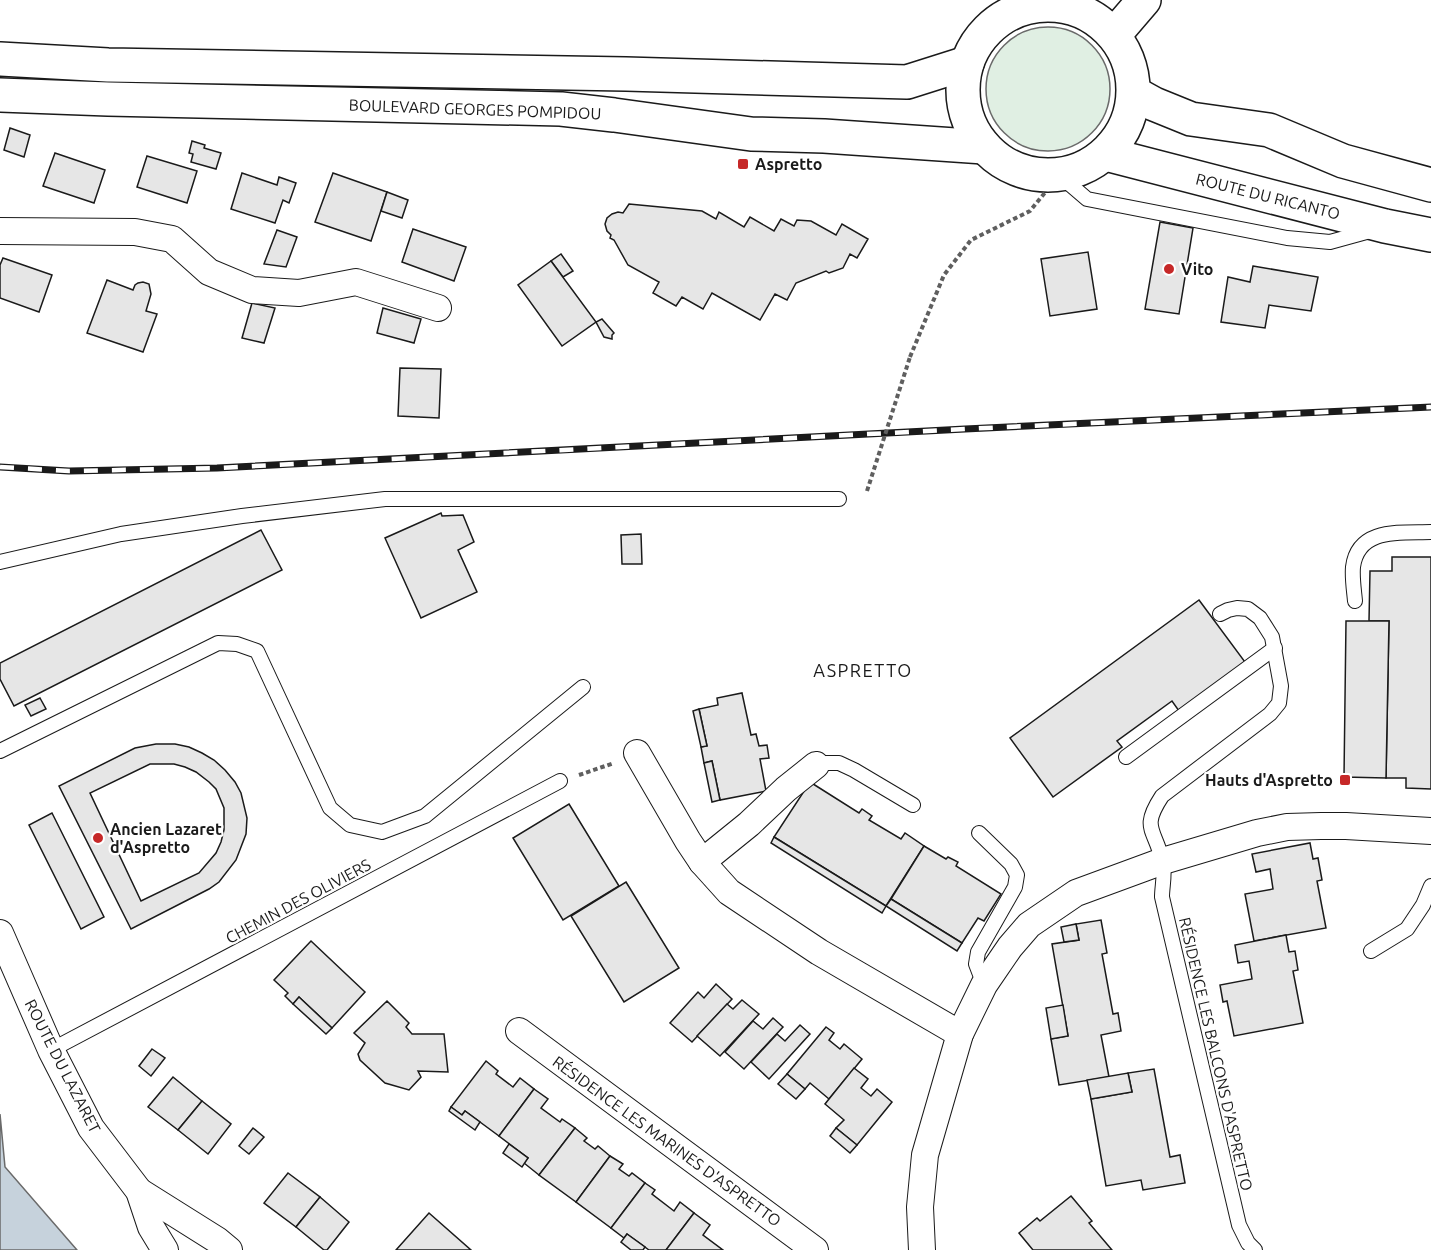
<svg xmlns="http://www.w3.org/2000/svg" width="1431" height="1250" viewBox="0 0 1431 1250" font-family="Ubuntu,sans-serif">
<rect width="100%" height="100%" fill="#fff"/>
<!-- green -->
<circle fill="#e0efe3" stroke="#6a6a6a" stroke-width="1.5" cx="1048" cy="89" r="62"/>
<!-- water -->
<polygon fill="#c6d2dc" stroke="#6a6a6a" stroke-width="1.5" points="0,1114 5,1167 77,1250 0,1250"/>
<!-- building -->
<g fill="#e6e6e6" stroke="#1a1a1a" stroke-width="1.5" fill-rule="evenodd">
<polygon points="10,128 30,135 24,157 4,150"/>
<polygon points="192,141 205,145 204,148 221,153 216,169 191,162 193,154 189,153"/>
<polygon points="55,153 105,170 94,203 43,186"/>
<polygon points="147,156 197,171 187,203 137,187"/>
<polygon points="242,173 277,185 279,177 296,183 289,203 283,200 275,223 231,209"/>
<polygon points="333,173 387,192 371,241 315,222"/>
<polygon points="387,192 408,200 402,218 381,211"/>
<polygon points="629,204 702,211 716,219 719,212 744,227 750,217 774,231 781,219 794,226 797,220 811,221 836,235 842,224 868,239 857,258 850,254 843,268 829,273 826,271 796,283 787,300 775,294 760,320 712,293 703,309 682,297 676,306 653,293 659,282 628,265 614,240 610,238 611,235 607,231 605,224 607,218 612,214 618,212 623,213"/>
<polygon points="1160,222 1193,228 1179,314 1145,309"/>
<polygon points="413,229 466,247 454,281 402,262"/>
<polygon points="277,230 297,237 286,267 264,264"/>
<polygon points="1088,252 1097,309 1050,316 1041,259"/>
<polygon points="561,254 573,271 563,277 551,261"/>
<polygon points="3,258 52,275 39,312 0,298 0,265"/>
<polygon points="551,261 596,322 562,346 518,285"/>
<polygon points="1253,266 1318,277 1311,311 1269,305 1265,328 1221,322 1228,277 1250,282"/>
<polygon points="107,280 133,290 135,285 138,283 143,282 149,284 151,294 146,311 157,314 143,352 87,333"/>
<polygon points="252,303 275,308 264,343 242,338"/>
<polygon points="383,308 421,319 414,343 377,333"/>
<polygon points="602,319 614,333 612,335 612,339 604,337 596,322"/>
<polygon points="400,368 441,369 439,418 398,416"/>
<polygon points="441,513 442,516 463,515 474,542 458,550 477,592 421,618 385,538"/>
<polygon points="261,530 282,570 14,706 0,679 0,663"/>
<polygon points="641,534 642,564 622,564 621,535"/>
<polygon points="1392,557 1431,557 1431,789 1406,788 1406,778 1386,778 1389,621 1369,621 1370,571 1392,571"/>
<polygon points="1199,600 1245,662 1179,711 1172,701 1117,741 1122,747 1053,797 1010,738"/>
<polygon points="1346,621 1389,621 1386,778 1344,777"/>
<polygon points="742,693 751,735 756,734 759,746 767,745 769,758 760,759 766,791 720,800 712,761 704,763 701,747 707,746 699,709 718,705 717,698"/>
<polygon points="40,698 46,709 31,716 25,705"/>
<polygon points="699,709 707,746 701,747 693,711"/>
<path d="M 156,744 L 175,744 L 189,747 L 202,753 L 214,760 L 225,770 L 235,782 L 241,793 L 247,818 L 246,834 L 236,860 L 219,882 L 209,889 L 131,929 L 59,786 L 135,748 ZM 150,764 L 174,764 L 185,767 L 196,772 L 209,782 L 216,789 L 224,808 L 224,830 L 221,842 L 216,853 L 199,873 L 141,901 L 90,793 Z"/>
<polygon points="712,761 720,800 712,802 704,763"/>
<polygon points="810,782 859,813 862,809 872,816 869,820 901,839 905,833 924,846 886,906 774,837"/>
<polygon points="569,804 619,886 563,920 513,838"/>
<polygon points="52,813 104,917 81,929 29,825"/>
<polygon points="774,837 886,906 882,913 771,843"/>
<polygon points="1310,843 1313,859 1318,858 1322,880 1317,881 1326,928 1254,941 1245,894 1273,889 1270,869 1256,872 1252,854"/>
<polygon points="924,846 946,859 948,857 958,862 956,866 1001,894 984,921 978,918 962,943 891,899"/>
<polygon points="626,882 679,968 624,1002 571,916"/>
<polygon points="891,899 962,943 957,951 886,906"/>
<polygon points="1101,920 1107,953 1102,954 1113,1014 1118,1013 1121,1031 1101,1035 1109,1077 1059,1085 1051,1039 1068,1036 1052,944 1079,940 1076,924"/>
<polygon points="1076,924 1079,940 1064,942 1061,927"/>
<polygon points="1286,935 1289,952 1295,951 1298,970 1293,971 1303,1023 1234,1036 1227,1001 1223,1002 1220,985 1252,979 1249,961 1238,963 1235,945"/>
<polygon points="311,941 365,992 332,1028 299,997 293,1004 285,996 288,993 274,980"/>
<polygon points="716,984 732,999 692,1042 670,1023 698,992 704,998"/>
<polygon points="299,997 332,1028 326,1034 293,1004"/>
<polygon points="742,1000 759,1014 720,1056 697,1036 727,1004 733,1009"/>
<polygon points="387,1001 409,1023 406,1027 412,1034 444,1034 448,1072 418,1071 421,1077 409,1090 385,1083 360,1060 358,1054 365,1043 354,1033"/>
<polygon points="1063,1005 1068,1036 1051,1039 1046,1008"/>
<polygon points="773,1018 783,1027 744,1069 725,1052 753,1021 763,1029"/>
<polygon points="800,1025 810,1034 769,1079 751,1062 777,1034 785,1041"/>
<polygon points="826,1027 834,1033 829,1040 840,1049 844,1044 862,1059 829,1099 810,1083 805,1089 787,1074"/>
<polygon points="152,1049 165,1058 151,1076 139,1066"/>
<polygon points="486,1061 498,1071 496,1074 513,1087 520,1078 534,1089 499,1136 465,1111 462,1115 451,1107"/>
<polygon points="854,1068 868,1079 861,1088 871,1096 877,1089 892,1102 857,1145 836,1128 844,1120 825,1104"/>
<polygon points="1154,1069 1170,1157 1180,1155 1185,1183 1143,1190 1141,1180 1106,1186 1091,1099 1132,1092 1128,1073"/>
<polygon points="1128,1073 1132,1092 1091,1099 1087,1080"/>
<polygon points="787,1074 805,1089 796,1099 778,1084"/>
<polygon points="173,1077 202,1101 178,1130 148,1107"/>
<polygon points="534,1089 548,1099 541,1108 560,1122 562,1119 575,1128 539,1175 524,1163 528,1158 499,1136"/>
<polygon points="202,1101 231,1124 208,1154 178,1130"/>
<polygon points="451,1107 462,1115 465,1111 480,1122 475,1130 449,1111"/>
<polygon points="253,1128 264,1137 249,1154 239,1146"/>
<polygon points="575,1128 587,1138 584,1141 595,1149 598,1146 610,1156 576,1202 539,1175"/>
<polygon points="836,1128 857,1145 850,1153 830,1136"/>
<polygon points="509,1144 528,1158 522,1167 503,1153"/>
<polygon points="610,1156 623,1164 619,1169 629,1176 632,1173 645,1183 611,1228 576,1202"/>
<polygon points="288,1173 320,1197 296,1227 264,1203"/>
<polygon points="645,1183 655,1190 652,1194 674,1211 680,1202 694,1213 666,1250 649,1250 627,1234 624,1238 611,1228"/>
<polygon points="1071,1196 1092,1221 1089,1223 1112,1250 1033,1250 1019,1233 1037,1218 1040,1221"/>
<polygon points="320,1197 349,1222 327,1250 324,1250 296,1227"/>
<polygon points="429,1213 471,1250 396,1250"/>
<polygon points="694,1213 710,1225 703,1235 723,1250 666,1250"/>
<polygon points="627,1234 645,1247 643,1250 631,1250 621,1242"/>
</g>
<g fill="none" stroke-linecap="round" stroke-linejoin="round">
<!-- service casing -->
<g stroke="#1a1a1a" stroke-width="16">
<g id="service">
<polyline points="1059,175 1087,199 1287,238 1330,242 1370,231"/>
<polyline points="0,562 121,534 242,516 385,499 839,499"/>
<path d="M 1355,601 C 1354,590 1352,578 1353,567 C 1358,527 1401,533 1431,532"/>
<path d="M 1220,614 L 1228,610 L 1237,608 L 1248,609 L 1260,618 L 1272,637 L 1281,686 L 1279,703 L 1270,714 L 1162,796 C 1141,828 1154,828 1162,859 C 1166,870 1162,886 1162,897 L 1239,1225 L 1248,1243 L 1255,1250"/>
<polyline points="0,751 218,643 237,644 257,651 330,808 350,825 382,832 425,816 583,687"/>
<polyline points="1126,757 1275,648"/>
<polyline points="816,765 826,763 839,763 854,770 913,805"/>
<polyline points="979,833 1011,864 1017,875 1015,887 978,952 976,964 984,985"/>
<polyline points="1371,951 1407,929 1423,905 1431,886"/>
<polyline points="51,1050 560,781"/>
</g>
</g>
<!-- minor casing -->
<g stroke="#1a1a1a" stroke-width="28">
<g id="minor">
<polyline points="0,231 135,232 172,239 209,272 252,290 299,293 356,282 438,308"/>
<polyline points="637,753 688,841 702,862 729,892 819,952 960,1034"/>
<polyline points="702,862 749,824 786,789 816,765"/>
<polyline points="0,933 51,1050 91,1128 139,1191 151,1227 165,1250"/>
<polyline points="519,1031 815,1250"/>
<polyline points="139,1191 217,1240 229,1250"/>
<polyline points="922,1250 920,1207 925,1155 960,1034 984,985 1010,947 1029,925 1076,893 1163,861 1257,833 1287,827 1321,826 1346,826 1431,831"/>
</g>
</g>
<!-- secondary casing -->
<g stroke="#1a1a1a" stroke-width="36">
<g id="secondary">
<polyline points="1060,5 1070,0"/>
<polyline points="1114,35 1144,0"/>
</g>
</g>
<!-- primary casing -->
<g stroke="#1a1a1a" stroke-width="36">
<g id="primary">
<circle cx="1048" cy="90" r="85"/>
<polyline points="0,59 108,65 626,74 907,82 967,63"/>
<polyline points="1134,93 1154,104 1191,119 1269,130 1343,161 1431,185"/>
<polyline points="0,95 108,99 561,109 614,115 751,134 824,136 984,147"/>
<polyline points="1106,154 1385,226 1431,235"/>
</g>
</g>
<!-- path -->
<g stroke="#5f5f5f" stroke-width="4" stroke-dasharray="4.5 3" stroke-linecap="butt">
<polyline points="910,357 944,275 971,240 1030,211 1047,190"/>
<polyline points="579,775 614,763"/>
</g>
<!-- service -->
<use href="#service" stroke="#fff" stroke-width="14"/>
<!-- minor -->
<use href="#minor" stroke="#fff" stroke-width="26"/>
<!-- secondary -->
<use href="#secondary" stroke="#fff" stroke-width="33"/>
<!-- primary -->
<use href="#primary" stroke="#fff" stroke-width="33"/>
<!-- rail casing -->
<g stroke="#1a1a1a" stroke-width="7">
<polyline id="rail" points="0,467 69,471 217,468 965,429 1431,407"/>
</g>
<!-- rail -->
<use href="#rail" stroke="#fff" stroke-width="4.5" stroke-dasharray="14" stroke-linecap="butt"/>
<!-- path-bridge -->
<polyline stroke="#5f5f5f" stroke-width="4" stroke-dasharray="4.5 3" stroke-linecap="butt" points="867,491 910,357"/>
</g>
<!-- markers -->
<g fill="#c62828" stroke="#fff" stroke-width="2">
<rect x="737" y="158" width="12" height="12" rx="3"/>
<circle cx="1169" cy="269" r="6"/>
<rect x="1339" y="774" width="12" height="12" rx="3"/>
<circle cx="98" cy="838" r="6"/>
</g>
<g text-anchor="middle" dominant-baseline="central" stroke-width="4.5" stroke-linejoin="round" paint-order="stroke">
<!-- street labels -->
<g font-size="16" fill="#1a1a1a" stroke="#fff">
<text transform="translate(475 109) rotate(2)">BOULEVARD GEORGES POMPIDOU</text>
<text transform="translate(1268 196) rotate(14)">ROUTE DU RICANTO</text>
<text transform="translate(298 901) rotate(-28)">CHEMIN DES OLIVIERS</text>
<text transform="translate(1216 1054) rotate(77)">RÉSIDENCE LES BALCONS D'ASPRETTO</text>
<text transform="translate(63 1066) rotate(63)">ROUTE DU LAZARET</text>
<text transform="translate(667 1141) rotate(36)">RÉSIDENCE LES MARINES D'ASPRETTO</text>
</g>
<!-- poi labels -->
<g font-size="16" font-weight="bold" fill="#1a1a1a" stroke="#fff" text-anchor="start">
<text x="755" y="164">Aspretto</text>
<text x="1181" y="269">Vito</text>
<text x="1333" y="780" text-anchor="end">Hauts d'Aspretto</text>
<text x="110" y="829">Ancien Lazaret<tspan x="110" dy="18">d'Aspretto</tspan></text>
</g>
<!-- neighbourhood labels -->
<g font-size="18" letter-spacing="1.5" fill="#1a1a1a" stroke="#fff">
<text x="863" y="670">ASPRETTO</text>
</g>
</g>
</svg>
